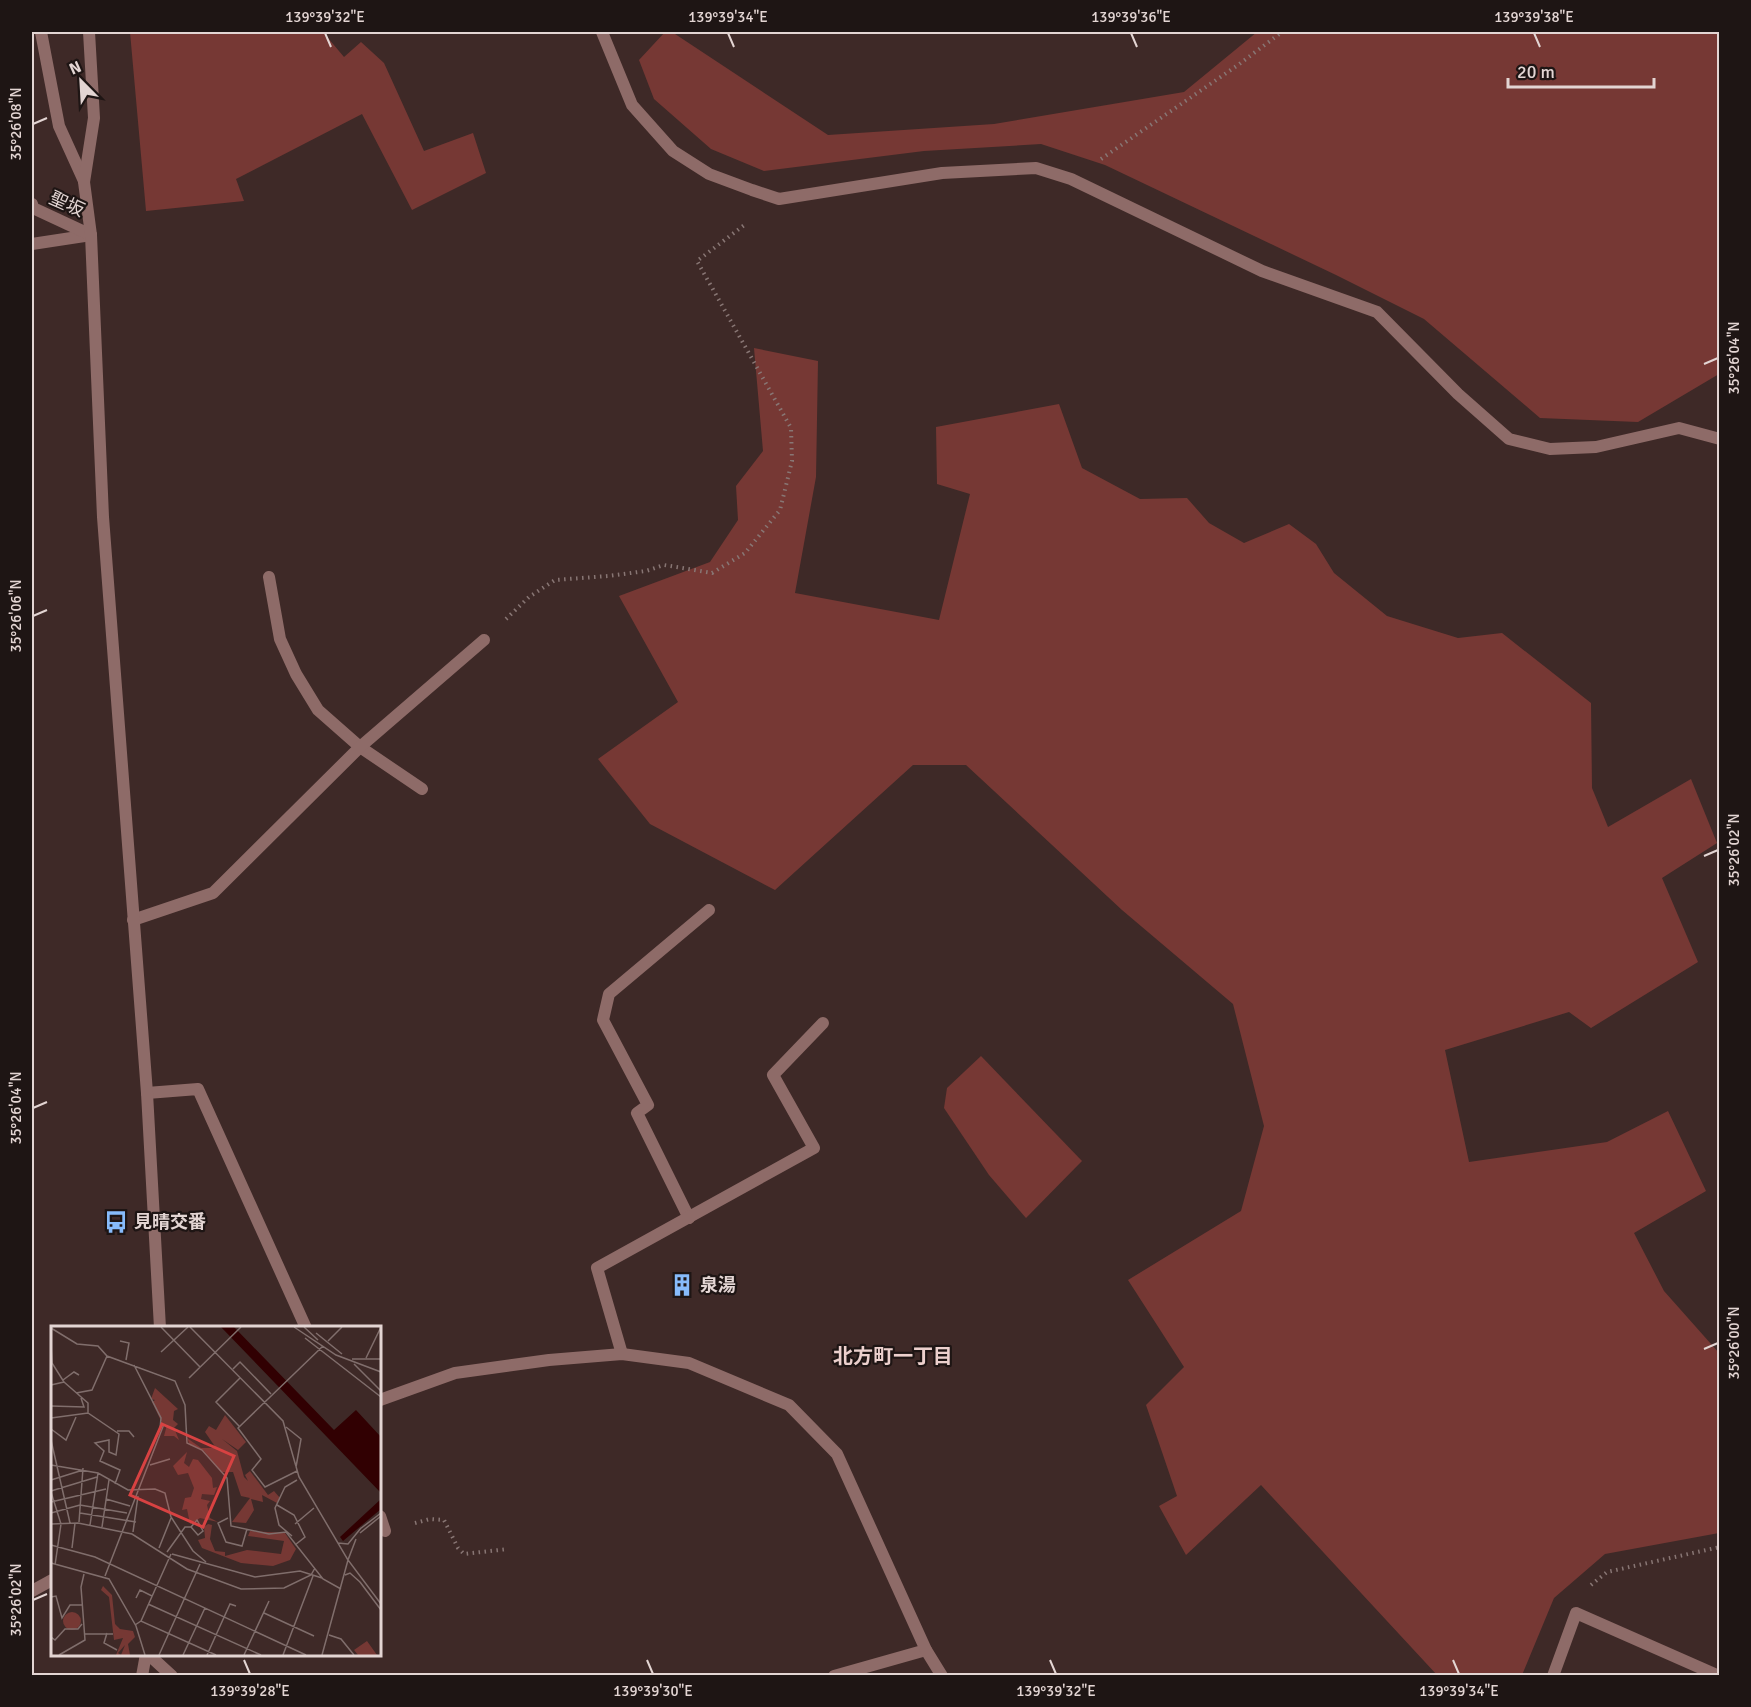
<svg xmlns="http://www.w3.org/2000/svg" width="1751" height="1707" viewBox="0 0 1751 1707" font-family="Signika,'Noto Sans JP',sans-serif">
<rect width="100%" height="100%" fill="#3e2927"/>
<!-- green -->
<g fill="#763834">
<polygon points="130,32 323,32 344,57 361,42 384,63 424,151 473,133 486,173 412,210 362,114 236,179 244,201 146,211"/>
<polygon points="665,32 672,32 828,135 994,124 1184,92 1257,32 1719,32 1719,374 1638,422 1540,418 1424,319 1336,275 1105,165 1041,144 924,151 764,171 711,149 654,99 639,60"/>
<polygon points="754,348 818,361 816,477 795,593 939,620 970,494 937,484 936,427 1059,404 1082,468 1140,499 1187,498 1209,523 1244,543 1289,524 1316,544 1334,573 1387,616 1458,638 1502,633 1591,703 1592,788 1608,827 1691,779 1717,843 1662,878 1698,962 1591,1028 1569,1012 1445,1050 1469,1162 1607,1142 1668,1111 1706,1191 1634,1233 1664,1291 1719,1353 1719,1533 1605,1554 1554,1598 1522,1675 1437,1675 1261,1485 1186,1555 1159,1506 1177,1496 1146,1405 1184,1367 1128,1280 1241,1211 1264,1126 1233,1004 1122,910 966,765 913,765 775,890 650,824 598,759 678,702 619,596 710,562 738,520 736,486 763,451"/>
<polygon points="981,1056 1082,1161 1026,1218 989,1175 944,1108 947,1088"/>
</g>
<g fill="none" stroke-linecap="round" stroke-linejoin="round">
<!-- path -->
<g stroke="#887674" stroke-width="4" stroke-dasharray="1.5 4.5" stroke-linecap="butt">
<polyline points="1101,159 1238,65 1282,32"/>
<polyline points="506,619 529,597 555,580 608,576 646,571 664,565 712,573 745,553 780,510 792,461 791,428 697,261 747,223"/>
<polyline points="415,1523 430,1519 444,1520 458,1548 464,1554 508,1549"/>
<polyline points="1591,1585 1607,1572 1720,1547"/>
</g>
<!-- service -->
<g stroke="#8e6b68" stroke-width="12">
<polyline points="32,244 91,235"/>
<polyline points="269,577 280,639 296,674 318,710 360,747 422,789"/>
<polyline points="380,1516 385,1531"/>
<polyline points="834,1676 926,1650"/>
</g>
<!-- minor -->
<g stroke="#8e6b68" stroke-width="12">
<polyline points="602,32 632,105 673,151 709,174 752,190 779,199 942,173 1036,168 1071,179 1262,271 1377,312 1458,394 1509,439 1550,449 1596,447 1679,428 1720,439"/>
<polyline points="32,204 33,208 91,235"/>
<polyline points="133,920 213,893 360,747 484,640"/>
<polyline points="147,1093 198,1089 306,1328"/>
<polyline points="689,1218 637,1113 648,1105 603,1020 609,994 709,910"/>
<polyline points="622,1354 597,1268 814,1148 773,1075 823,1023"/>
<polyline points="380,1400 455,1373 549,1360 622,1354 689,1363 789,1405 837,1454 926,1650 942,1676"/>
<polyline points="32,1591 52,1580"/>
<polyline points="148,1654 172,1676"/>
<polyline points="1553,1676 1576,1613 1719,1676"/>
</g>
<!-- tertiary -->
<g stroke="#8e6b68" stroke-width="12">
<polyline points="41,32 59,126 84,181"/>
<polyline points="89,32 94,118 84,182 91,235 103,517 147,1093 160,1328"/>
<polyline points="142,1676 146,1654"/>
</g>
</g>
<!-- ticks -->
<path fill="none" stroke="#e3d5d3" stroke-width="2" d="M 325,33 L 331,47M 728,33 L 734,47M 1131,33 L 1137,47M 1534,33 L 1540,47M 33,124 L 47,118M 1704,364 L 1718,358M 33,616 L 47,610M 1704,856 L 1718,850M 33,1108 L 47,1102M 1704,1349 L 1718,1343M 33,1600 L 47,1594M 244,1660 L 250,1674M 647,1660 L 653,1674M 1050,1660 L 1056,1674M 1453,1660 L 1459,1674"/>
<!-- icons -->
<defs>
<g id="bus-bare" transform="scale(1.8)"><path d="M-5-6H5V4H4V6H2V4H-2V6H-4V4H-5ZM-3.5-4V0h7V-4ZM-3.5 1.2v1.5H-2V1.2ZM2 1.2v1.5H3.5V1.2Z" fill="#87bbfb" stroke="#1e1514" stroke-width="2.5" paint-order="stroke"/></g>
<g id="building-bare" transform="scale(1.8)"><path d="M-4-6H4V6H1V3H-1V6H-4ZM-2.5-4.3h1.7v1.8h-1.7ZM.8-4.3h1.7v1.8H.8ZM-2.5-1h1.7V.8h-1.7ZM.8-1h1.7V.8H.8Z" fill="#87bbfb" stroke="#1e1514" stroke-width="2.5" paint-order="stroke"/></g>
</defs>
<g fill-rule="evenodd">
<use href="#bus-bare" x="116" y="1222"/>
<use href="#building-bare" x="682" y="1285"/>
</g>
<g text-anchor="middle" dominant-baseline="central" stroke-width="4.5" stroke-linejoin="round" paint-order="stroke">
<!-- street labels -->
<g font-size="18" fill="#e3d5d3" stroke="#1e1514">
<text transform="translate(67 204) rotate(24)">聖坂</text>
</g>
<!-- poi labels -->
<g font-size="18" font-weight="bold" fill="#e3d5d3" stroke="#1e1514" text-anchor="start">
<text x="134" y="1222">見晴交番</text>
<text x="700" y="1285">泉湯</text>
</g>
<!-- neighbourhood labels -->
<g font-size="20" font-weight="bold" fill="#ecd0cd" stroke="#1e1514">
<text x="893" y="1356">北方町一丁目</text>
</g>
</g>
<!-- overview -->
<g transform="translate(51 1326)">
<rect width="330" height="330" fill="#3e2927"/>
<path d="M 104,62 L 127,83 L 123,85 L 122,94 L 127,98 L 123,102 L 128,114 L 123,110 L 113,110 L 116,99 L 111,97 L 101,76 L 104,74 L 100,73 ZM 174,89 L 195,116 L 187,124 L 171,113 L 186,125 L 193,151 L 197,155 L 194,149 L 199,145 L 217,169 L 223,165 L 229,172 L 226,177 L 211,169 L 212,176 L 200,173 L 203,184 L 195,197 L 181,196 L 199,172 L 190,170 L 182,146 L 171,146 L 153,125 L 139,119 L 136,112 L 150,122 L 165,122 L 154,106 L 158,100 L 165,104 ZM 136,126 L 133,137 L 138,141 L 142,133 L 147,134 L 161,152 L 162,162 L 166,161 L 163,169 L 151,168 L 150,173 L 159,175 L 156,179 L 159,192 L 167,196 L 149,192 L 139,198 L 136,183 L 131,184 L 134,172 L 140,171 L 143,162 L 137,147 L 127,149 L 122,140 ZM 157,198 L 161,199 L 159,213 L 164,225 L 174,226 L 174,230 L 196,224 L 230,228 L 233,215 L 197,210 L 199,205 L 234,207 L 245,223 L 239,234 L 222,240 L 190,237 L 151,222 L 147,214 L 154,212 L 153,201 ZM 52,260 L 61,269 L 64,298 L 69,303 L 82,305 L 84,311 L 77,318 L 79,329 L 70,329 L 74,319 L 67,327 L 70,329 L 65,329 L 72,312 L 63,314 L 58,271 L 50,264 ZM12 295a9 9 0 1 1 18 0a9 9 0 1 1-18 0ZM 316,315 L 326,329 L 307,329 L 303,324 Z" fill="#763834"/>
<path d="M 170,1 L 183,1 L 283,104 L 305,84 L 330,111 L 330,167 ZM 330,173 L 330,183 L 292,215 L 289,211 Z" fill="#310002"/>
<path fill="none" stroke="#806e6c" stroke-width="1.5" d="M 110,1 L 149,41M 139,1 L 232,95 L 248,151 L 297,234 L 271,329M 243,1 L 285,29 L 330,46M 253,1 L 267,14M 0,2 L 26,18 L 47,20 L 56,30 L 124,55 L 134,79 L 136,117 L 151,124 L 176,152 L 180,200 L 218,208 L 235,206 L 272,253 L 290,263M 265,7 L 291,28M 254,12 L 330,71M 69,15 L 78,17 L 75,34M 277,15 L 291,1M 0,19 L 1,37 L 13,56 L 0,59M 110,26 L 137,1M 315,32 L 330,1M 301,33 L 330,33M 303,38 L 330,65M 83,39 L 110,92 L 109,103M 182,43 L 189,36 L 220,68M 138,52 L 190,1M 12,54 L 23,46 L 28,49M 13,56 L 37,77 L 37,87M 25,67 L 41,64 L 56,30M 0,80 L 33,81 L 30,72M 0,92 L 37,87 L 68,108 L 65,129 L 58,126 L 58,114 L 44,117 L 53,125 L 49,135 L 69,144 L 64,158M 188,100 L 165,76 L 189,52M 235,101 L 250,113 L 245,141M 0,103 L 15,114 L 25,91M 66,105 L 78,105 L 83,111M 0,114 L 19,197M 0,139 L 47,147 L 77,164 L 104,163 L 114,167 L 120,191 L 142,225 L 155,236M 99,139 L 119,133M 246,145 L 214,161 L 201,144 L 210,133 L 187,102 L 272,20M 0,154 L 32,144M 0,165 L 46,151M 0,166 L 10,198 L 4,239M 55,173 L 79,180M 0,176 L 55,163M 226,179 L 243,189 L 254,211 L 244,219M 0,187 L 29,179 L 76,187M 29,187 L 85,196M 177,192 L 167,197 L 175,216 L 191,220 L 196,203M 28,196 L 32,142M 0,198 L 27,197 L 81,208 L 136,243 L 190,263 L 233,262 L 260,249 L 264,242M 244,198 L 263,182M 39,199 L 47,147M 51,201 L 58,154M 309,203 L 330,187M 82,206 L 87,170M 309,207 L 330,190M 241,210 L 228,199 L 224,182 L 234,161 L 246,154M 305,213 L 297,234 L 330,278M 287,217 L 297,218 L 310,202M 0,219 L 44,231 L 255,329M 21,222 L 24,197M 108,222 L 120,192M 116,226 L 134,201 L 140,201 L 147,209 L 152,205 L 146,194 L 140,201M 121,228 L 204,251 L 249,245 L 271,252M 0,237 L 58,253 L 85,300 L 94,329M 294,249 L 299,247 L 309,256M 54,250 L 113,98M 309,256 L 330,284M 0,271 L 5,270 L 11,292 L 19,279 L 32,279M 85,272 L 89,264 L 101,270M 97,278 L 210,329M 213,287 L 263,310M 90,295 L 120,228M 84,299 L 90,295 L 165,329M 56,307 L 53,317 L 66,324M 33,308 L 62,308M 278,309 L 290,313 L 303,329M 0,311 L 4,314 L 14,303 L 27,303 L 31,298M 8,329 L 34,314 L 30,261 L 33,248M 108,329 L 149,238M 132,329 L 154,282M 156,329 L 179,278 L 185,280M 193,329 L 218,275M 232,329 L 262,250"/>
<path fill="#d84242" fill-opacity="0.15" stroke="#d84242" stroke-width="3" d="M 111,98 L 183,130 L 152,201 L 79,169 Z"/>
<rect width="330" height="330" fill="none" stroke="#e3d5d3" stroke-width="3"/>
</g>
<!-- border -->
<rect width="1751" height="1707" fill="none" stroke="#1e1514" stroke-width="66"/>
<!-- north arrow -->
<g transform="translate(81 81) rotate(336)" stroke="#1e1514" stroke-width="4.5" paint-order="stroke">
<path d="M0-4.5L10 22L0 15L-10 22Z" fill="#e3d5d3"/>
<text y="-9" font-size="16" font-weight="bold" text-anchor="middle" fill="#e3d5d3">N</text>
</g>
<!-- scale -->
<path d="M1508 78v9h146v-9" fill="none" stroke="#e3d5d3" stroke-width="3"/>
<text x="1517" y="78" font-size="18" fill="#e3d5d3" stroke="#1e1514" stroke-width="4.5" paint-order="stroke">20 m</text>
<rect x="33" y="33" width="1685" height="1641" fill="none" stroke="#e3d5d3" stroke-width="2"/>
<g font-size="15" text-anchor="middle" fill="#e3d5d3">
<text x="325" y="22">139°39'32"E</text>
<text x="728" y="22">139°39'34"E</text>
<text x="1131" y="22">139°39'36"E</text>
<text x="1534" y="22">139°39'38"E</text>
<text transform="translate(16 124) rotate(-90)" y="5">35°26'08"N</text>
<text transform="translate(1734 358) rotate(-90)" y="5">35°26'04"N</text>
<text transform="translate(16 616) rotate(-90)" y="5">35°26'06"N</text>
<text transform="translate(1734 850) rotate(-90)" y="5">35°26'02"N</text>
<text transform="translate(16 1108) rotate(-90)" y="5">35°26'04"N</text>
<text transform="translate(1734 1343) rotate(-90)" y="5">35°26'00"N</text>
<text transform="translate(16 1600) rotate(-90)" y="5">35°26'02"N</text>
<text x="250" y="1696">139°39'28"E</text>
<text x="653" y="1696">139°39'30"E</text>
<text x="1056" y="1696">139°39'32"E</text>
<text x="1459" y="1696">139°39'34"E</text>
</g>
</svg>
